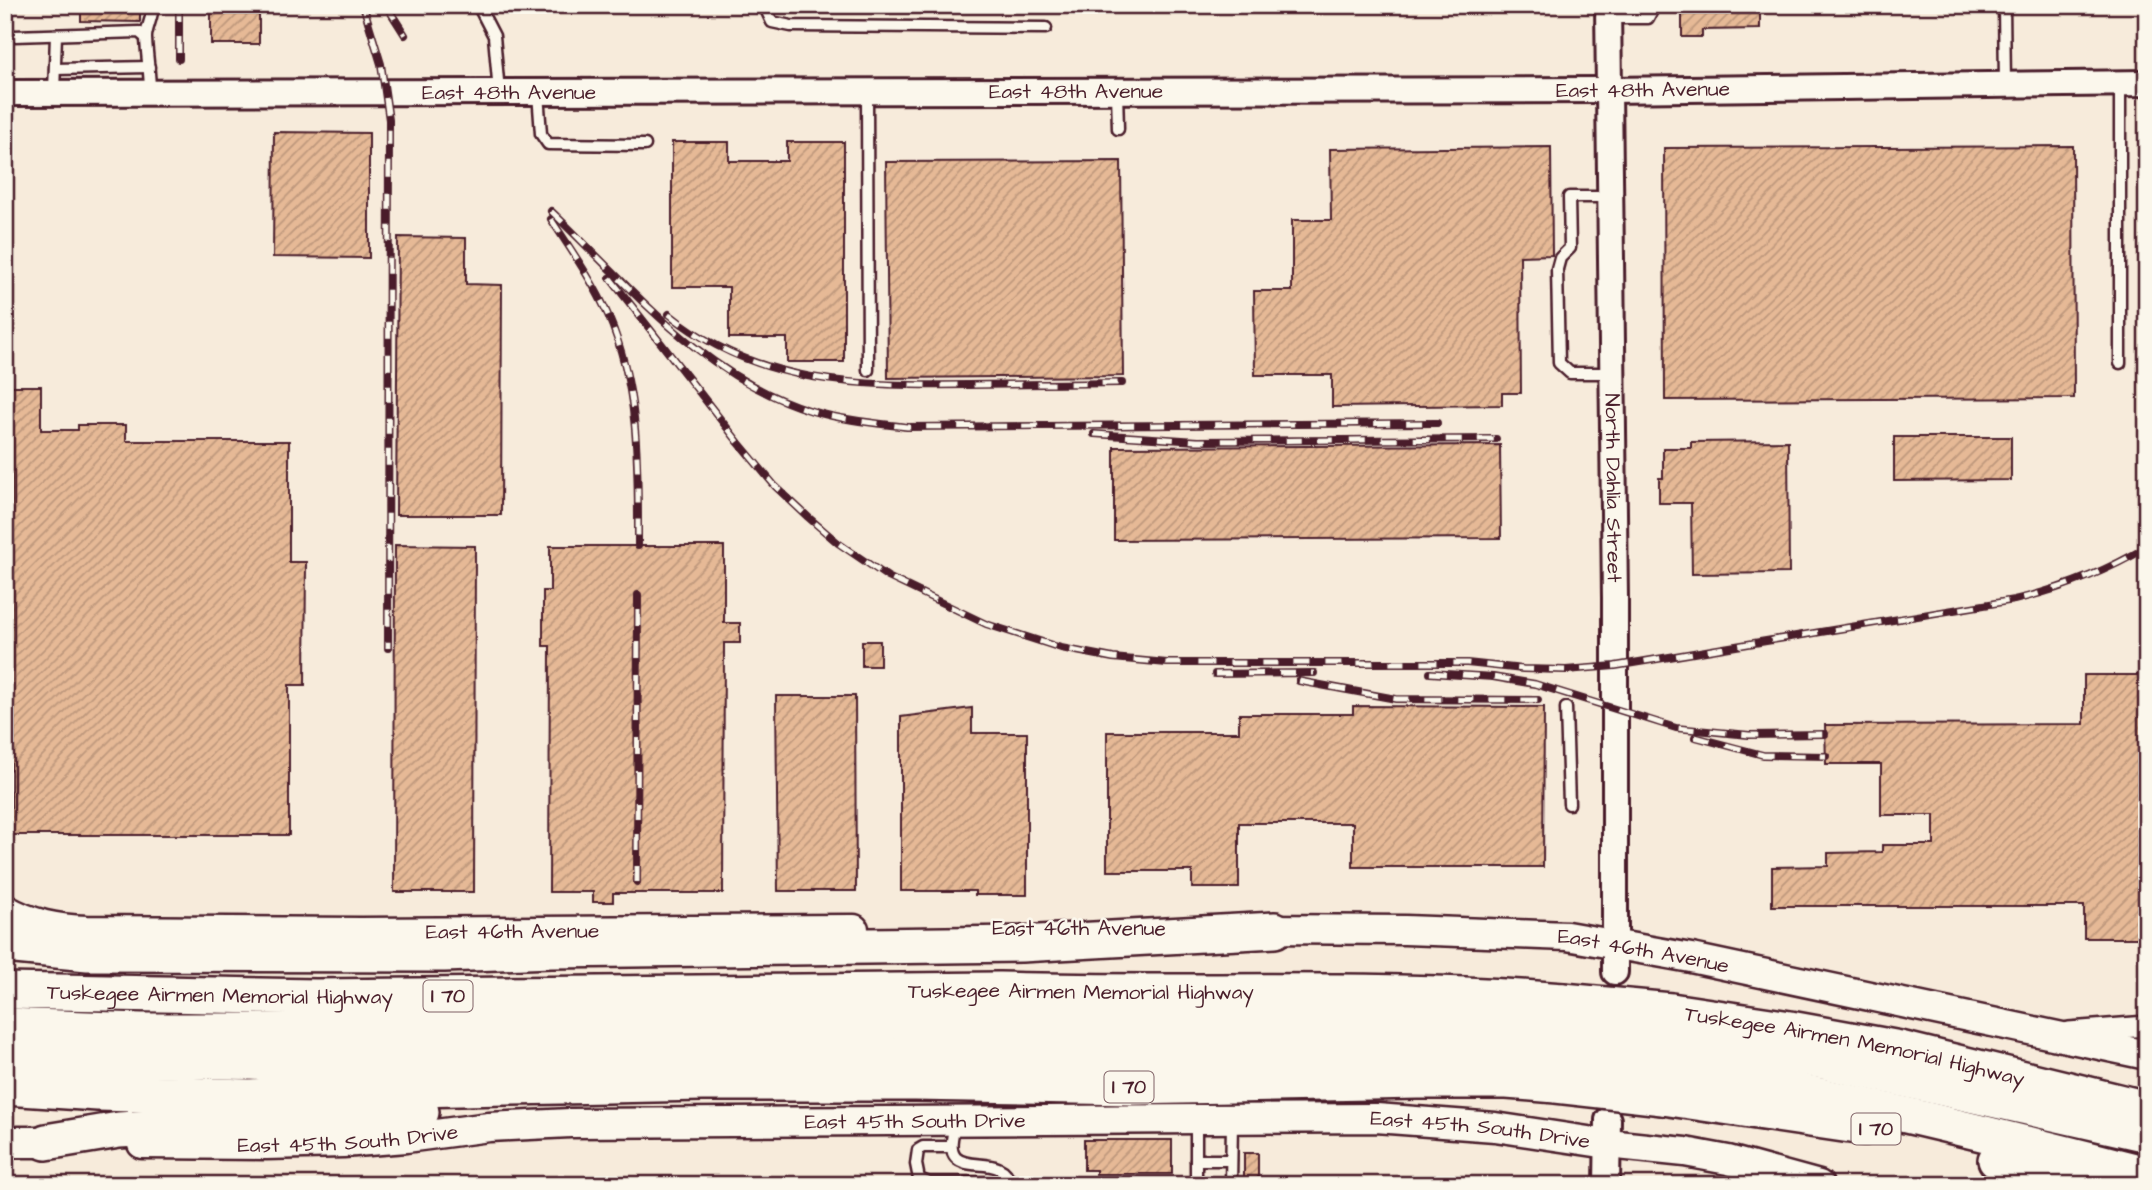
<svg xmlns="http://www.w3.org/2000/svg" width="2152" height="1190" viewBox="0 0 2152 1190" font-family="'Architects Daughter',sans-serif">
<defs>
<pattern id="building-hatch" width="6" height="6" patternUnits="userSpaceOnUse" patternTransform="scale(1.75)"><rect width="6" height="6" fill="#e6b996"/><path d="M-1 1l2-2M0 6l6-6M5 7l2-2" fill="none" stroke="#bc967b"/></pattern>
</defs>
<rect width="100%" height="100%" fill="#f7ebdb"/>
<filter id="ink" filterUnits="userSpaceOnUse"><feTurbulence type="fractalNoise" baseFrequency=".0143" numOctaves="2"/><feDisplacementMap in="SourceGraphic" scale="14" xChannelSelector="R" yChannelSelector="G"/><feConvolveMatrix kernelMatrix="1 2 1 2 8 2 1 2 1" color-interpolation-filters="sRGB"/></filter>
<g filter="url(#ink)">
<!-- building -->
<g fill="url(#building-hatch)" stroke="#4a1f2b" stroke-width="2">
<polygon points="81,5 140,5 140,22 81,21"/>
<rect x="211" y="5" width="48" height="39"/>
<polygon points="1682,5 1760,5 1760,29 1702,30 1702,37 1682,37"/>
<polygon points="274,132 369,133 369,258 273,257"/>
<polygon points="672,142 729,142 729,161 787,161 787,142 844,142 844,362 787,362 787,338 729,338 729,287 672,287"/>
<polygon points="2073,146 2074,398 1665,400 1664,148"/>
<polygon points="1551,147 1552,255 1520,256 1521,393 1502,393 1502,405 1332,407 1332,375 1255,375 1254,291 1292,291 1292,220 1331,220 1330,149"/>
<polygon points="1121,161 1123,376 888,378 886,162"/>
<polygon points="398,237 466,238 466,284 502,285 501,515 396,515"/>
<polygon points="5,386 41,386 41,430 78,430 78,425 126,425 126,441 289,441 289,562 306,562 305,685 289,685 289,835 11,835 12,419 5,419"/>
<polygon points="1894,437 2011,437 2011,480 1894,481"/>
<polygon points="1788,441 1789,573 1692,574 1691,503 1659,503 1659,478 1663,478 1663,448 1691,448 1691,442"/>
<polygon points="1500,445 1501,538 1114,540 1114,447"/>
<polygon points="395,545 475,546 474,892 394,892"/>
<polygon points="550,546 724,546 724,623 740,623 740,643 724,643 723,893 613,893 613,902 593,902 593,892 549,892 550,646 543,646 543,591 550,591"/>
<rect x="862" y="641" width="18" height="25"/>
<polygon points="2084,675 2147,675 2147,938 2084,938 2084,906 1772,906 1772,867 1828,866 1828,853 1882,852 1882,845 1934,845 1934,815 1881,815 1881,764 1826,764 1825,725 2084,724"/>
<polygon points="776,696 855,696 856,891 778,891"/>
<polygon points="1353,706 1544,707 1543,867 1353,867 1353,823 1239,823 1239,888 1192,888 1192,871 1107,871 1107,732 1239,732 1239,714 1353,714"/>
<polygon points="972,708 972,733 1027,733 1027,895 975,895 975,891 901,891 901,717"/>
<polygon points="1084,1140 1172,1140 1172,1174 1096,1174 1096,1170 1084,1170"/>
<rect x="1244" y="1153" width="14" height="32"/>
</g>
<g fill="none" stroke-linecap="round" stroke-linejoin="round">
<!-- service casing -->
<g stroke="#4a1f2b" stroke-width="15">
<g id="service">
<polyline points="478,5 494,36 499,92"/>
<polyline points="764,5 772,22 791,26 1046,28"/>
<polyline points="2004,5 2005,84"/>
<polyline points="1608,18 1648,18 1655,5"/>
<polyline points="5,32 14,36 139,32 145,37"/>
<polyline points="55,69 149,67"/>
<polyline points="1117,91 1118,129"/>
<polyline points="54,92 56,35"/>
<path d="M 150,92 C 150,74 147,57 146,39 C 145,31 153,17 153,5"/>
<polyline points="867,92 868,370"/>
<polyline points="538,93 541,134 548,144 645,145"/>
<polyline points="1608,197 1569,197 1570,248 1560,258 1557,269 1559,363 1570,373 1611,373"/>
<polyline points="2120,363 2120,84"/>
<polyline points="1566,708 1569,804"/>
<polyline points="1196,1122 1196,1185"/>
<path d="M 951,1147 L 923,1147 L 918,1150 L 916,1164 L 919,1179 L 929,1183 L 1010,1183 C 1002,1145 934,1190 956,1123"/>
<polyline points="1196,1160 1231,1160"/>
<polyline points="1231,1185 1232,1122"/>
</g>
</g>
<!-- minor casing -->
<g stroke="#4a1f2b" stroke-width="24">
<polyline id="minor" points="2069,1032 2147,1026"/>
</g>
<!-- tertiary casing -->
<g stroke="#4a1f2b" stroke-width="30">
<g id="tertiary">
<path id="s1" d="M 1608,5 L 1615,598 L 1615,972"/>
<path id="s2" d="M 5,93 L 1608,90 L 2147,83"/>
<polyline points="1607,1185 1608,1120"/>
</g>
</g>
<!-- secondary casing -->
<g stroke="#4a1f2b" stroke-width="33">
<g id="secondary">
<path id="s3" d="M 5,909 C 31,924 57,929 87,930 L 361,932 L 854,929"/>
<path id="s4" d="M 1255,929 L 1405,930 L 1567,936 L 1691,958 L 2147,1055"/>
<path id="s5" d="M 142,1144 L 266,1145 L 343,1143 L 406,1138 L 489,1127 L 570,1123 L 1376,1118 L 1495,1127 L 1608,1144 L 1685,1152 L 1728,1160 L 1819,1185"/>
</g>
</g>
<!-- primary casing -->
<g stroke="#4a1f2b" stroke-width="35">
<polyline id="primary" points="5,1142 46,1142"/>
</g>
<!-- motorway casing -->
<g stroke="#4a1f2b" stroke-width="40">
<g id="motorway">
<polyline points="5,945 88,953 444,954 551,950 1021,944 1275,930"/>
<path id="s6" d="M 5,991 L 316,997 L 999,990 C 1187,996 1376,985 1563,1001"/>
<path id="s7" d="M 1671,1011 L 1790,1029 L 1900,1049 L 2147,1109"/>
<polyline points="5,1026 141,1031 275,1031 710,1023 1337,1021 1561,1027"/>
<polyline points="1668,1038 1767,1051 1823,1061 2147,1134"/>
<polyline points="5,1058 281,1062 974,1054 1464,1051 1559,1056"/>
<path d="M 1666,1067 C 1828,1093 1987,1134 2147,1174"/>
<polyline points="5,1087 98,1093 250,1097 414,1089 702,1083 915,1083 1132,1087 1417,1081 1507,1081 1556,1085"/>
<polyline points="1663,1097 1864,1127"/>
<polyline points="46,1142 119,1130 421,1112"/>
<polyline points="1996,1160 2085,1185"/>
</g>
</g>
<!-- service -->
<use href="#service" stroke="#fbf7ec" stroke-width="10"/>
<!-- minor -->
<use href="#minor" stroke="#fbf7ec" stroke-width="19"/>
<!-- tertiary -->
<use href="#tertiary" stroke="#fbf7ec" stroke-width="24"/>
<!-- secondary -->
<use href="#secondary" stroke="#fbf7ec" stroke-width="28"/>
<!-- primary -->
<use href="#primary" stroke="#fbf7ec" stroke-width="30"/>
<!-- motorway -->
<use href="#motorway" stroke="#fbf7ec" stroke-width="35"/>
<!-- rail casing -->
<g stroke="#4a1f2b" stroke-width="8">
<g id="rail">
<polyline points="179,5 179,59"/>
<polyline points="363,5 381,64 389,120 388,648"/>
<polyline points="386,5 405,35"/>
<path d="M 551,211 C 631,287 703,378 812,411 C 842,420 875,423 907,427 L 1437,423"/>
<path d="M 551,219 C 571,250 593,281 608,315 C 640,389 638,467 638,546"/>
<path d="M 610,278 L 739,443 L 775,486 L 808,517 L 838,543 L 888,577 L 986,624 L 1061,648 L 1113,658 L 1167,663 L 1467,663 L 1523,669 L 1566,670 L 1615,666 L 2014,600 C 2061,589 2105,572 2147,547"/>
<path d="M 669,314 C 757,386 861,386 968,385 C 1019,384 1071,384 1122,383"/>
<polyline points="1094,434 1197,441 1496,439"/>
<polyline points="1430,673 1493,677 1535,684 1676,728 1749,735 1825,734"/>
<polyline points="1215,674 1314,673"/>
<polyline points="1299,681 1396,699 1538,700"/>
<polyline points="1695,737 1763,755 1826,756"/>
<polyline points="637,882 638,595"/>
</g>
</g>
<!-- rail -->
<use href="#rail" stroke="#fbf7ec" stroke-width="5" stroke-dasharray="16" stroke-linecap="butt"/>
<!-- motorway-bridge casing -->
<g stroke="#4a1f2b" stroke-width="40" stroke-linecap="butt">
<g id="motorway-bridge">
<polyline points="1563,1001 1671,1011"/>
<polyline points="1561,1027 1668,1038"/>
<polyline points="1559,1056 1666,1067"/>
<polyline points="1556,1085 1663,1097"/>
</g>
</g>
<!-- motorway-bridge -->
<use href="#motorway-bridge" stroke="#fbf7ec" stroke-width="35"/>
</g>
</g>
<g text-anchor="middle" dominant-baseline="central" stroke-width="5" stroke-linejoin="round" paint-order="stroke">
<!-- shield labels -->
<g fill="#fbf7ec" stroke="#7f6065" stroke-width="2">
<rect x="423.5" y="980.5" width="49" height="31" rx="5"/>
<rect x="1104.5" y="1071.5" width="49" height="31" rx="5"/>
<rect x="1851.5" y="1113.5" width="49" height="31" rx="5"/>
</g>
<g font-size="19" font-weight="bold" fill="#4a1f2b">
<text x="448" y="996">I 70</text>
<text x="1129" y="1087">I 70</text>
<text x="1876" y="1129">I 70</text>
</g>
<!-- street labels -->
<g font-size="21" fill="#4a1f2b" stroke="#fbf7ec">
<text stroke="none"><textPath href="#s2" startOffset="1638">East 48th Avenue</textPath></text>
<text stroke="none"><textPath href="#s2" startOffset="1071">East 48th Avenue</textPath></text>
<text stroke="none"><textPath href="#s2" startOffset="504">East 48th Avenue</textPath></text>
<text stroke="none"><textPath href="#s1" startOffset="483">North Dahlia Street</textPath></text>
<text x="1079" y="928">East 46th Avenue</text>
<text stroke="none"><textPath href="#s3" startOffset="511">East 46th Avenue</textPath></text>
<text stroke="none"><textPath href="#s4" startOffset="390">East 46th Avenue</textPath></text>
<text stroke="none"><textPath href="#s6" startOffset="1076">Tuskegee Airmen Memorial Highway</textPath></text>
<text stroke="none"><textPath href="#s6" startOffset="215">Tuskegee Airmen Memorial Highway</textPath></text>
<text stroke="none"><textPath href="#s7" startOffset="187">Tuskegee Airmen Memorial Highway</textPath></text>
<text stroke="none"><textPath href="#s5" startOffset="774">East 45th South Drive</textPath></text>
<text stroke="none"><textPath href="#s5" startOffset="1340">East 45th South Drive</textPath></text>
<text stroke="none"><textPath href="#s5" startOffset="206">East 45th South Drive</textPath></text>
</g>
</g>
<!-- margin -->
<rect width="2152" height="1190" fill="none" stroke="#fbf7ec" stroke-width="28"/>
<rect x="14" y="14" width="2124" height="1162" fill="none" stroke="#4a1f2b" stroke-width="2.5" filter="url(#ink)"/>
</svg>
